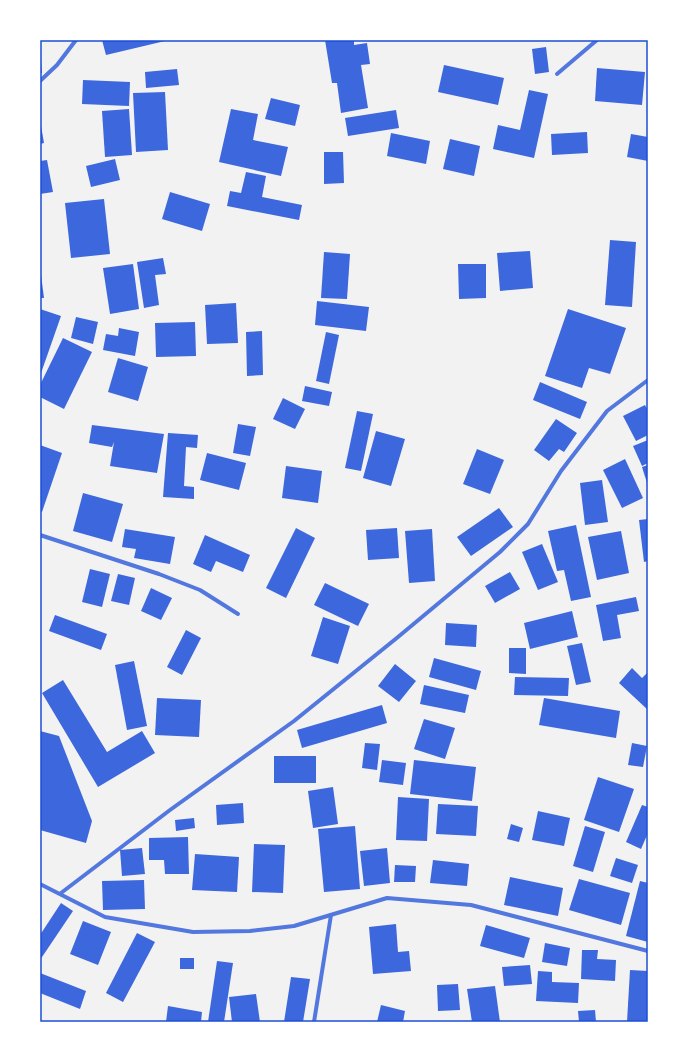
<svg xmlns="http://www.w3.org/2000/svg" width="688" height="1062" viewBox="0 0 688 1062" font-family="'Public Sans',sans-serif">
<rect width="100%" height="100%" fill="#f2f2f2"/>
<!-- building -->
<g fill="#3d67dc">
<polygon points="102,40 165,40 165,41 106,55"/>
<polygon points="325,40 354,40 354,45 367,43 370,64 361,65 368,108 341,113 337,83 332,83"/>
<polygon points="546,47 549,72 535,74 532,49"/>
<polygon points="40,48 42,73 40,73"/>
<polygon points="444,65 504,78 498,105 438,92"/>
<polygon points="597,68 645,72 642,105 595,101"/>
<polygon points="177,69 179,85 146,88 145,72"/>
<polygon points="83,80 130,82 129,106 82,104"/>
<polygon points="529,90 548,94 534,158 493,149 498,125 520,130"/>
<polygon points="165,92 168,150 136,152 133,93"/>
<polygon points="271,98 300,105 295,126 265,119"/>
<polygon points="129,109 132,155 105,157 102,111"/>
<polygon points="231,109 258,114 253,140 288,147 281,176 219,162"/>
<polygon points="396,110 399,128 348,136 345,118"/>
<polygon points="40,120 44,143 40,144"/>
<polygon points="587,132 588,153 552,155 551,134"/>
<polygon points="391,133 430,141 426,164 387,156"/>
<polygon points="631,134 648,137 648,161 627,157"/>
<polygon points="450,139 480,146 474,176 443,169"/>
<polygon points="324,152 343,152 344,183 324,184"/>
<polygon points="115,159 120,180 91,187 86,166"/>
<polygon points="47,160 53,192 40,194 40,161"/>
<polygon points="246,172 266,176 262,197 302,205 299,220 227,206 230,191 241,193"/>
<polygon points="170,192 210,204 202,231 162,219"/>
<polygon points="104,199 110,254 71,258 65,203"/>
<polygon points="610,240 636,242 632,307 605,305"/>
<polygon points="530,251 533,288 500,291 497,253"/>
<polygon points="324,252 350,254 347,299 321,298"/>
<polygon points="163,258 166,274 155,275 159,305 144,308 137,262"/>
<polygon points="133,264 139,309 110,314 103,268"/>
<polygon points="458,264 486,264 486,298 459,299"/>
<polygon points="40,267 44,298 40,298"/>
<polygon points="317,301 369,307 366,331 315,325"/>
<polygon points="236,303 238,343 207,344 205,305"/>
<polygon points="40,309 61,316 40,376"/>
<polygon points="568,309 626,328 610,374 589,368 582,388 545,376"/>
<polygon points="76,317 98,322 93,344 71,338"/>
<polygon points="195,322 196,356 156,357 155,323"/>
<polygon points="119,328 139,332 135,356 103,350 106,334 118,336"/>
<polygon points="262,331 263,375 247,376 246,332"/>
<polygon points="326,332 339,335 329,384 316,381"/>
<polygon points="63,338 92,352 64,409 40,397 40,385"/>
<polygon points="118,358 148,367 138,401 108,392"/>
<polygon points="540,382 587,402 580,419 533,400"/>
<polygon points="305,386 332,392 329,406 302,401"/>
<polygon points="283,398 305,409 295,429 273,419"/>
<polygon points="645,405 648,411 648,435 636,441 623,416"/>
<polygon points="357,411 373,414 361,471 345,468"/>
<polygon points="556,419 577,433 564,452 559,449 549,461 534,450"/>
<polygon points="238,424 256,427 250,456 233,453"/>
<polygon points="92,425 164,434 157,473 110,466 114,442 112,447 89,443"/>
<polygon points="376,431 405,439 391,486 363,478"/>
<polygon points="168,433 198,435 197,448 186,447 184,486 194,487 194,499 163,497"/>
<polygon points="648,440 648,463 642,466 633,446"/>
<polygon points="40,445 62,453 42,512 40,511"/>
<polygon points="477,449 504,460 490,494 463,484"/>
<polygon points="207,453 246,463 239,490 200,480"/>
<polygon points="625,459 643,498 622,508 603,470"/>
<polygon points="648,465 648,486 642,467"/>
<polygon points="286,466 322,471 318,503 282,498"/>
<polygon points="602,480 608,522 585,525 580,483"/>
<polygon points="83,493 123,504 112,542 73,531"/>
<polygon points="499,508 513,527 471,556 457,537"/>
<polygon points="648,519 648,561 644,562 639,520"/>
<polygon points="576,525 591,597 571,601 564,570 557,571 548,531"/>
<polygon points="296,528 315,538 286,598 266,588"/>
<polygon points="397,528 399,558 368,560 366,530"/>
<polygon points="125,529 175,537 170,564 134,558 136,549 122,547"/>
<polygon points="432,529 435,581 409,583 405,531"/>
<polygon points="621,531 629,573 597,580 588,537"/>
<polygon points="205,535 250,555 243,572 216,561 211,572 193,564"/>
<polygon points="542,544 558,582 538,590 522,552"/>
<polygon points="90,569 110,574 102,607 82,602"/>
<polygon points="510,572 520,589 495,603 485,586"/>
<polygon points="118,574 135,578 129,605 111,601"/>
<polygon points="325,583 369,604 358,626 314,605"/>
<polygon points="151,588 172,598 161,620 141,611"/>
<polygon points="636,597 639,611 617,615 621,638 603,641 596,605"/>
<polygon points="572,611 578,637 530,649 524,623"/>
<polygon points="55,615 107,634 101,650 49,631"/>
<polygon points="323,617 350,626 338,664 311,656"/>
<polygon points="446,623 477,625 476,647 445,645"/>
<polygon points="186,630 201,638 182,675 167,667"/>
<polygon points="582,643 591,682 576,685 567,646"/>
<polygon points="509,648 526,648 526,674 509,673"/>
<polygon points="434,658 481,671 476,690 429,677"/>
<polygon points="134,661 147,726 127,730 115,665"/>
<polygon points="395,664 416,681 399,702 378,686"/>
<polygon points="632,668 642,678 648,672 648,710 619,683"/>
<polygon points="515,677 569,678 568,696 514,695"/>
<polygon points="63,680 107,752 142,731 155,753 98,787 42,693"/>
<polygon points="424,685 469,695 465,713 420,704"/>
<polygon points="157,698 201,700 199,737 155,735"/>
<polygon points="544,698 620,711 616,738 539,725"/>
<polygon points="382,705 387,723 302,748 297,730"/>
<polygon points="424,719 455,728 445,759 414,749"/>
<polygon points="40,731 59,736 92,821 86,843 40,830"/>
<polygon points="365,743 380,744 377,770 362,768"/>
<polygon points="632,743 647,746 643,767 628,765"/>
<rect x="274" y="756" width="42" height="27"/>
<polygon points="382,760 406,763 403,785 379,782"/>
<polygon points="414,760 476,767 472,801 410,794"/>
<polygon points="598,777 634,789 619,832 584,820"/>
<polygon points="333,787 338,824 313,828 308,791"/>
<polygon points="398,797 429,799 427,841 396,840"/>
<polygon points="243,803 244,823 217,825 216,805"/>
<polygon points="438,804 478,806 476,836 436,834"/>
<polygon points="642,805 648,807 648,833 641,849 626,842"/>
<polygon points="538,811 570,818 564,846 532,840"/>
<polygon points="194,818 195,828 176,831 175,820"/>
<polygon points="511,824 523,828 519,842 507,839"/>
<polygon points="355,826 360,889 324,892 318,829"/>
<polygon points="585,826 605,832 593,872 573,866"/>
<polygon points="188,837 189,874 165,874 164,860 149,860 149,838"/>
<polygon points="254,844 285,845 283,893 252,892"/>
<polygon points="142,848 145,874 122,876 120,850"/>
<polygon points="387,848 390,883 364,886 360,851"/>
<polygon points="195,854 239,857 237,892 192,890"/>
<polygon points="616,858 638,865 632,883 610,876"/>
<polygon points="433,860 469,864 467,886 430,883"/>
<polygon points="395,865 416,866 415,882 394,882"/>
<polygon points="510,877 563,888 558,916 504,905"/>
<polygon points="579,879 630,893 621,925 569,910"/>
<polygon points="144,880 145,909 103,910 102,881"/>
<polygon points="640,881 648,883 648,942 626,936"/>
<polygon points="61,903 73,911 40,960 40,935"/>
<polygon points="83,921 111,932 98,965 70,954"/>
<polygon points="396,924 398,952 409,951 411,971 373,974 369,927"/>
<polygon points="486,925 530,938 524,958 480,946"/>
<polygon points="137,933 155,942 123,1002 106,993"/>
<polygon points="545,943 570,948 567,966 542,962"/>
<polygon points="582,950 598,950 597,959 616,960 615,981 581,979"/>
<rect x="180" y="958" width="14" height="11"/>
<polygon points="217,961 233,963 224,1022 208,1022"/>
<polygon points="530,965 532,984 504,986 502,967"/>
<polygon points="630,970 648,971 648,1022 627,1022"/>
<polygon points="538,971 552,972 552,982 579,983 578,1003 536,1001"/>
<polygon points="40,973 86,991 80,1009 40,993"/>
<polygon points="291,977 310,979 303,1022 284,1022"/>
<polygon points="458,984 460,1010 438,1011 437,985"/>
<polygon points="495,986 500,1022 472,1022 467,989"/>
<polygon points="256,994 260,1022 232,1022 229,997"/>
<polygon points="381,1005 405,1011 403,1022 377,1022"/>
<polygon points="168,1006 202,1012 201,1022 166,1022"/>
<polygon points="595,1010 596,1022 579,1022 578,1011"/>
</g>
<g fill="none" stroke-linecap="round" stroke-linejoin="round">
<!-- minor -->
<g stroke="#5277de" stroke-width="4">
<polyline points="557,74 597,40"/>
<polyline points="40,81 57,65 76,40"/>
<polyline points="40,535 159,574 200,590 238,614"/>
<polyline points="40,884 105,917 193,932 250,931 294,926 387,898 471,905 648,951"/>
<polyline points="61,893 170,810 294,721 398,637 500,552 528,524 561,471 607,411 648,380"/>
<polyline points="314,1022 331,915"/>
</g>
</g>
<!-- border -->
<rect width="688" height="1062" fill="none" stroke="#ffffff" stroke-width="82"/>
<rect x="41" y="41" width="606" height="980" fill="none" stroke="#1d4ed8" stroke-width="1.5"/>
</svg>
